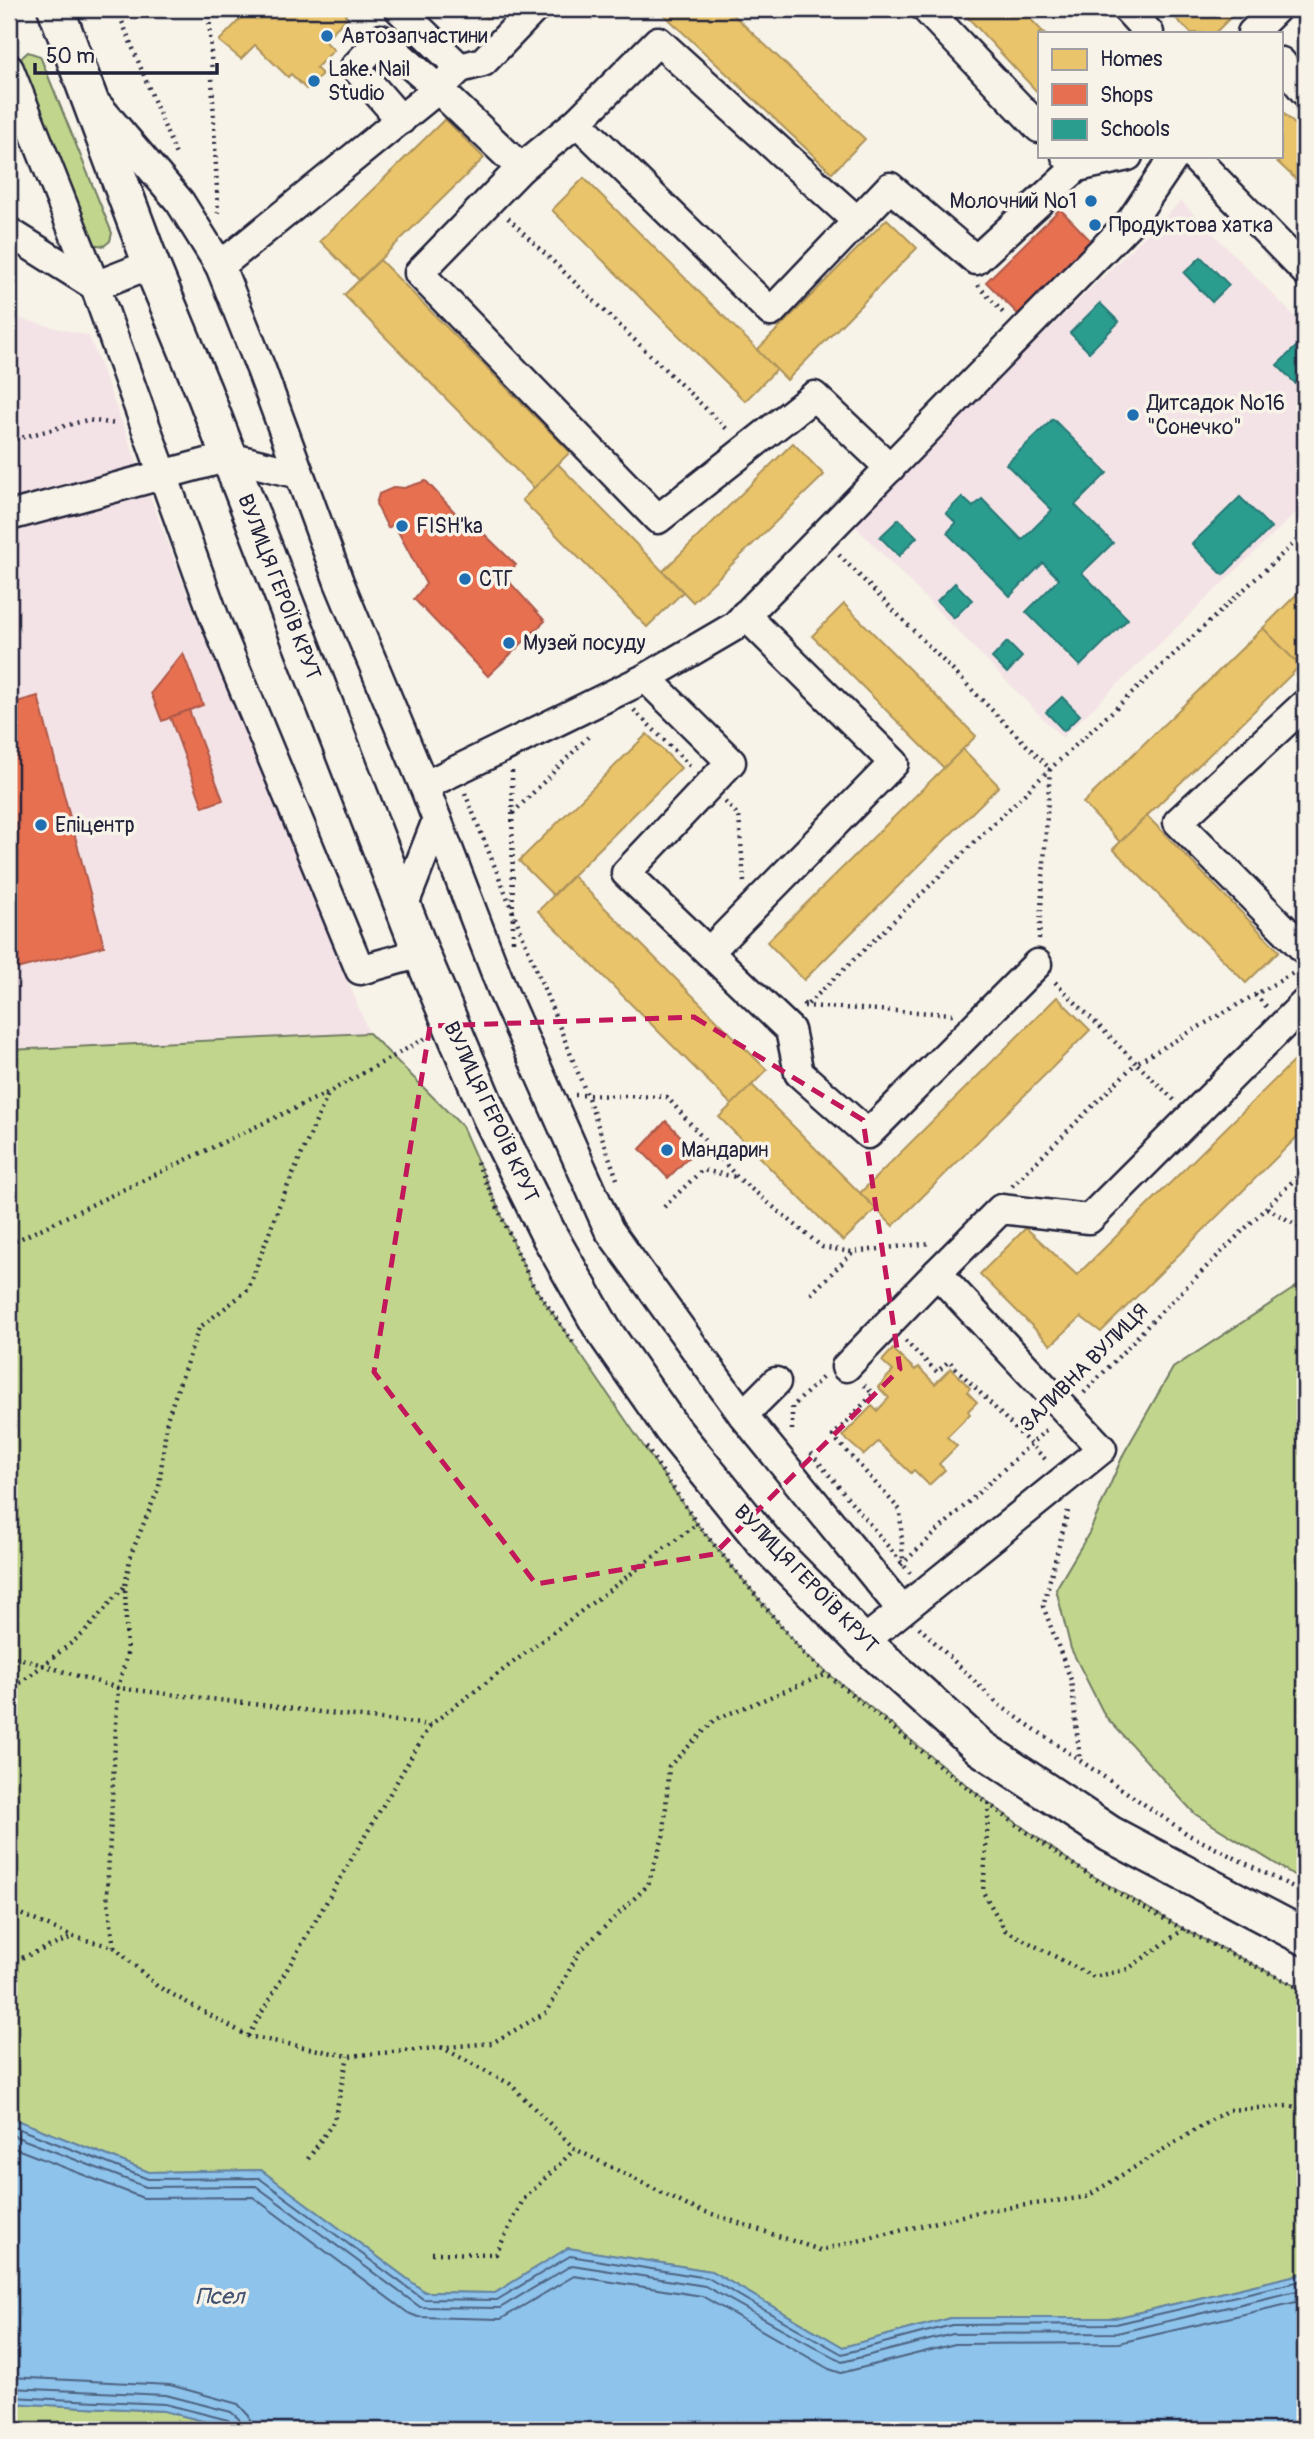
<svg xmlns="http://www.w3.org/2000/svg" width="1314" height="2439" viewBox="0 0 1314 2439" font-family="Pangolin,sans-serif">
<rect width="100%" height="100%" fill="#f7f3e8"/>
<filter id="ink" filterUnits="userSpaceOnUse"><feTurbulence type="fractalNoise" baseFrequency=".0143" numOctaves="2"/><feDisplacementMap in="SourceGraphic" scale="14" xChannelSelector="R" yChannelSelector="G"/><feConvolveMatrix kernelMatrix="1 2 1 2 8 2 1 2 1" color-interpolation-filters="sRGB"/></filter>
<g filter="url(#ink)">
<!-- built -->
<g fill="#f4e3e6">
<polygon points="1181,201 1305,327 1305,504 1062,738 851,522"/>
<polygon points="9,316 89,336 200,627 285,825 369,1033 9,1050"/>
</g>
<!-- green -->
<g fill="#c1d68c" stroke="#727c64" stroke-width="2">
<polygon points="28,52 40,56 112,233 110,241 104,246 92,244 19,60"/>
<polygon points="369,1033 462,1126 531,1282 697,1524 804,1654 989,1803 1081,1869 1184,1929 1305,1991 1305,2273 1115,2318 951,2318 843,2347 711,2271 568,2248 495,2293 425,2292 261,2170 149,2172 9,2117 9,1050"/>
<polygon points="1305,1281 1305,1882 1195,1814 1105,1716 1071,1649 1056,1589 1089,1533 1124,1453 1173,1368"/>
<polygon points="9,2403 164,2411 238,2430 9,2430"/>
</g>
<!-- water -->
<polygon fill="#8ec3eb" stroke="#6383a5" stroke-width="2" points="9,2117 149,2172 261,2170 425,2292 495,2293 568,2248 711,2271 843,2347 951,2318 1115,2318 1305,2273 1305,2430 238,2430 164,2411 9,2403"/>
<!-- homes -->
<g fill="#e9c46a" stroke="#ad935c" stroke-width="2">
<polygon points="259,9 351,9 345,15 347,18 324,40 334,50 316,68 322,74 306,89 291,74 288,77 255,45 241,59 219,41 249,10 253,15"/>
<polygon points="476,9 495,9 486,18"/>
<polygon points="658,9 727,9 865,139 832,173"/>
<polygon points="960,9 1021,9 1044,33 1039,33 1039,94"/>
<polygon points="1166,9 1239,9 1215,33 1191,33"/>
<polygon points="1281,111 1305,134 1305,176 1299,182 1271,156 1281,156"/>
<polygon points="445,119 484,158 359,280 320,241"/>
<polygon points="584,178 777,369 745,401 552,210"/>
<polygon points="887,219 917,248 787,380 757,350"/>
<polygon points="380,260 570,452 534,488 344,295"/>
<polygon points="793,443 824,475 693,602 663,571"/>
<polygon points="558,464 683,592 647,627 522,500"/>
<polygon points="1305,586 1305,661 1300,666 1263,628"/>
<polygon points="844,604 976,736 944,768 812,636"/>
<polygon points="1263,628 1300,666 1120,842 1083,803"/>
<polygon points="647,734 681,768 553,895 519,861"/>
<polygon points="963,749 999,786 804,980 767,942"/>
<polygon points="1147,816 1279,951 1246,983 1113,849"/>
<polygon points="573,876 767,1070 732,1105 538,911"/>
<polygon points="1057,997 1090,1030 893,1226 860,1193"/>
<polygon points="1305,1050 1305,1129 1101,1332 1081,1317 1051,1345 980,1274 1026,1228 1077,1275"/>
<polygon points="752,1085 876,1209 843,1241 719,1117"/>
<polygon points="893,1349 915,1370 918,1367 935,1384 951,1368 970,1388 967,1392 977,1402 968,1411 970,1414 947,1437 957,1446 939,1464 945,1470 929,1485 914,1470 911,1473 878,1442 864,1455 842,1436 872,1406 877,1411 889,1398 878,1387 893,1371 882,1361"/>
</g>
<!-- shops -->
<g fill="#e76f51" stroke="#ac584a" stroke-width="2">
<polygon points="1060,209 1092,242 1018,314 986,282"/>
<polygon points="426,481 472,531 476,526 516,565 503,575 545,621 488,676 414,599 426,584 394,524 388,528 376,504 379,494 395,487 404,488"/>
<polygon points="183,653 203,705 162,721 151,693"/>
<polygon points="38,696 104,946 9,971 9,704"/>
<polygon points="189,710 223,800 203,807 170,717"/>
<polygon points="666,1121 695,1151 668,1178 640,1149"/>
</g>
<!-- schools -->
<g fill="#2a9d8f" stroke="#287876" stroke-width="2">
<polygon points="1201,257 1229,285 1212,302 1184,273"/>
<polygon points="1100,303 1119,322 1089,352 1070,333"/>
<polygon points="1297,346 1305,354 1305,393 1277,365"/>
<polygon points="1053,419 1107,473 1075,505 1113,543 1082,573 1128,619 1080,666 1026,612 1059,579 1043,563 1010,596 947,533 956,523 946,513 962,497 973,507 982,499 1022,540 1052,510 1006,464"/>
<polygon points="1240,497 1271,528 1223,575 1192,544"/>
<polygon points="899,519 917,537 899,556 880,537"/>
<polygon points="955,583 972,600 954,618 937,601"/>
<polygon points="1007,642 1022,657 1007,673 992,658"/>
<polygon points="1062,697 1080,715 1064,731 1046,712"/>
</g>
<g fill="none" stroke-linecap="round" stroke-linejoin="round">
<!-- shore -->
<g stroke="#4d6281" stroke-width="2">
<polyline points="9,2125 148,2179 259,2178 423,2299 497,2300 570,2256 708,2278 842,2354 952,2325 1116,2324 1305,2280"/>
<polyline points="9,2134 146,2187 256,2186 420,2307 500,2308 572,2265 705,2286 842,2362 953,2334 1117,2333 1305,2289"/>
<polyline points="9,2146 143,2198 253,2197 408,2313 418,2317 501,2319 574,2276 702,2296 829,2369 841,2373 955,2344 1119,2343 1305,2300"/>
<polyline points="9,2377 170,2385 238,2404 249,2416 252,2430"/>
<polyline points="9,2388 166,2395 231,2412 239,2419 242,2430"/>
<polyline points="9,2397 165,2404 228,2420 232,2425 233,2430"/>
</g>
<!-- minor casing -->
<g stroke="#22223b" stroke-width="33">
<g id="minor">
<polyline points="399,9 460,68 438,89 381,39 355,67 401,120"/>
<polyline points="926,9 1039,128"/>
<polyline points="1127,9 1149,33"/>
<polyline points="1252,33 1276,9"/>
<polyline points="1281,62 1305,92"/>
<polyline points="460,68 483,62 534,9"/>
<polyline points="9,69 95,286 215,619 360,970 421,953"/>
<polyline points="98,106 180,202 220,266 261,369 339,582 424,786 504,994 609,1230 743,1415 902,1610"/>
<polyline points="577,122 658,41 856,220"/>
<polyline points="1066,156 1077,167 1128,156"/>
<polyline points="1193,156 1305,271"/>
<polyline points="521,168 577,122 771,312 890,187 976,260 1077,167"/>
<polyline points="9,232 95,286"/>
<polyline points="220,266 438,89 521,168 419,273 658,519 814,396 890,468"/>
<polyline points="95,286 151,264"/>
<polyline points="9,516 229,457 299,474"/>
<polyline points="646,678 731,762 626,873 790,1030 799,1073 868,1134 1037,964"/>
<polyline points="1305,704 1178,822 1305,950"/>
<polyline points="424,786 646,678 735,626 1131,221 1175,156"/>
<polyline points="403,907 437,820"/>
<polyline points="709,952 894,763 745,615"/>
<polyline points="846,1367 937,1273"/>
<polyline points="743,1415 776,1382"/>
<polyline points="863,1642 1102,1449 937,1273 1001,1209 1089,1219 1305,1003"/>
</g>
</g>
<!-- major casing -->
<g stroke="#22223b" stroke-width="40">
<polyline id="major" points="56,9 151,264 204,392 421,953 490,1116 549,1235 603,1330 672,1429 764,1542 863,1642 981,1748 1110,1834 1305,1937"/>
</g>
<!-- path -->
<g stroke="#22223b" stroke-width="4.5" stroke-dasharray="2 5" stroke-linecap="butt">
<polyline points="117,9 176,155"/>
<polyline points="209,9 218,213"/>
<polyline points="508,218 729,431"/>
<polyline points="978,285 1005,315"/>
<polyline points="9,441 87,420 117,424"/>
<polyline points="839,555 1050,769 1039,939"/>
<polyline points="634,710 692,768"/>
<polyline points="512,771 513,941"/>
<polyline points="465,793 587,1095 617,1179"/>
<polyline points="725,802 739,816 744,882"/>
<polyline points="513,813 588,737"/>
<polyline points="1255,995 1267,1007"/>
<polyline points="803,1003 806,1006 1050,769 1305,533"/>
<polyline points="804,1006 953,1014"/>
<polyline points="575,1095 667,1097 737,1177 822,1247 852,1252 931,1243"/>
<polyline points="1174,1100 1136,1063 1295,972"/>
<polyline points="477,1162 531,1282 575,1345"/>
<polyline points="1012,1186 1136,1063 1055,982"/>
<polyline points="664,1207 702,1170 736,1177"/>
<polyline points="1267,1208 1305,1230"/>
<polyline points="9,1244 329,1092 428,1037"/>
<polyline points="811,1294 852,1253"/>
<polyline points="905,1341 937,1372 949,1361 1047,1461"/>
<polyline points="864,1385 873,1394 833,1436 900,1510 903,1561"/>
<polyline points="1084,1393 1157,1316 1305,1169"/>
<polyline points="792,1430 792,1407 824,1376"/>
<path d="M 646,1447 L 697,1524 L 804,1654 L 827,1674 C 909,1741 992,1811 1080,1869 C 1152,1916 1230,1953 1305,1991"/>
<polyline points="811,1453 910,1573"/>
<polyline points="1068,1511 1043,1606 1071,1680 1080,1760"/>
<polyline points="901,1565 1048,1428"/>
<polyline points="919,1627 999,1705 1189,1835 1305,1893"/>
<polyline points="9,1655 118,1688 430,1725 697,1524"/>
<polyline points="9,1692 84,1633 124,1587"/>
<polyline points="989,1803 983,1892 1005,1930 1094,1977 1128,1969 1184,1929"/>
<polyline points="9,1909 74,1937 114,1947 157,1986 248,2036 348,2056 492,2043 547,2012 579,1952 648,1885 664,1834 669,1766 716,1719 827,1674"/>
<polyline points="114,1947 107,1894 118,1688 127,1655 125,1586 131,1554 159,1487 167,1419 199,1328 248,1290 279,1206 329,1092"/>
<polyline points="9,1963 73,1937"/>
<polyline points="248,2036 430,1725"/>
<polyline points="441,2047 510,2084 575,2149 688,2206 820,2250 983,2211 1086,2197 1228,2110 1287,2106 1305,2108"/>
<polyline points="308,2159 334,2121 348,2056"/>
<polyline points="432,2253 496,2254 523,2200 575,2149"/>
</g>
<!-- minor -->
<use href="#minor" stroke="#f7f3e8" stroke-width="28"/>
<!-- major -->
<use href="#major" stroke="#f7f3e8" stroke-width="35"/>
</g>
</g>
<!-- marked area -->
<path fill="none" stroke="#c2185b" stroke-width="5" stroke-dasharray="14 9" stroke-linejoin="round" d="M 694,1017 L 863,1120 L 900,1369 L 714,1554 L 536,1584 L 374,1372 L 430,1026 Z"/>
<!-- markers -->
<g fill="#1f6fb2" stroke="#f7f3e8" stroke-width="2.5">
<circle cx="327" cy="36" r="7"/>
<circle cx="314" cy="81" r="7"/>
<circle cx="1091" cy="201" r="7"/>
<circle cx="1095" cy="225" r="7"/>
<circle cx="1133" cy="415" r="7"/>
<circle cx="402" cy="526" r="7"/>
<circle cx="465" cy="579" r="7"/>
<circle cx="509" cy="643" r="7"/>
<circle cx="41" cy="825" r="7"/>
<circle cx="667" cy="1150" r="7"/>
</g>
<g text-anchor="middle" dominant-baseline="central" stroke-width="7" stroke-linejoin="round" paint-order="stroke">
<!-- poi labels -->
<g font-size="21" fill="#22223b" stroke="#f7f3e8" text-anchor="start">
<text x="341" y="36">Автозапчастини</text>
<text x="328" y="69">Lake. Nail<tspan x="328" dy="24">Studio</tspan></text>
<text x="1077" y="201" text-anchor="end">Молочний №1</text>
<text x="1109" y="225">Продуктова хатка</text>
<text x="1147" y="403">Дитсадок №16<tspan x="1147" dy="24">"Сонечко"</tspan></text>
<text x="416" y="526">FISH'ka</text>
<text x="479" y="579">СТГ</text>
<text x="523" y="643">Музей посуду</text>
<text x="55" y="825">Епіцентр</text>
<text x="681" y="1150">Мандарин</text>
</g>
<!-- street labels -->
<g font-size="21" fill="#22223b" stroke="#f7f3e8">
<text transform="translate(279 587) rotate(69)">ВУЛИЦЯ ГЕРОЇВ КРУТ</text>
<text transform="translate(491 1112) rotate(65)">ВУЛИЦЯ ГЕРОЇВ КРУТ</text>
<text transform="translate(1084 1368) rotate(-45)">ЗАЛИВНА ВУЛИЦЯ</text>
<text transform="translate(806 1579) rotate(46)">ВУЛИЦЯ ГЕРОЇВ КРУТ</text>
</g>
<!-- water labels -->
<g font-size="23" font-style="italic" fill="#425270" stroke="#f7f3e8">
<text x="220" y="2296">Псел</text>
</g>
</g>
<!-- margin -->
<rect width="1314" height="2439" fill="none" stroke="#f7f3e8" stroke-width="35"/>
<rect x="18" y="18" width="1279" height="2404" fill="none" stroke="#22223b" stroke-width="2.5" filter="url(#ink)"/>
<!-- legend -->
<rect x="1038" y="32" width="245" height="126" fill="#f7f3e8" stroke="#a29fa3" stroke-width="2"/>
<rect x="1052" y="49" width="35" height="21" fill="#e9c46a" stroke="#a29fa3" stroke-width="2"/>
<text x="1100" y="66" font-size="21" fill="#22223b">Homes</text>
<rect x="1052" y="84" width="35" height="21" fill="#e76f51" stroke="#a29fa3" stroke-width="2"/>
<text x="1100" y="102" font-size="21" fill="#22223b">Shops</text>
<rect x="1052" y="119" width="35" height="21" fill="#2a9d8f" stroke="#a29fa3" stroke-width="2"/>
<text x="1100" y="136" font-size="21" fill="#22223b">Schools</text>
<!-- scale -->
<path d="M35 63v10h182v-10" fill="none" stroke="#22223b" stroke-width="3.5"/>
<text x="46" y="63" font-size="21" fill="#22223b" stroke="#f7f3e8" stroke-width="5" paint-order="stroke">50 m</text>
</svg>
